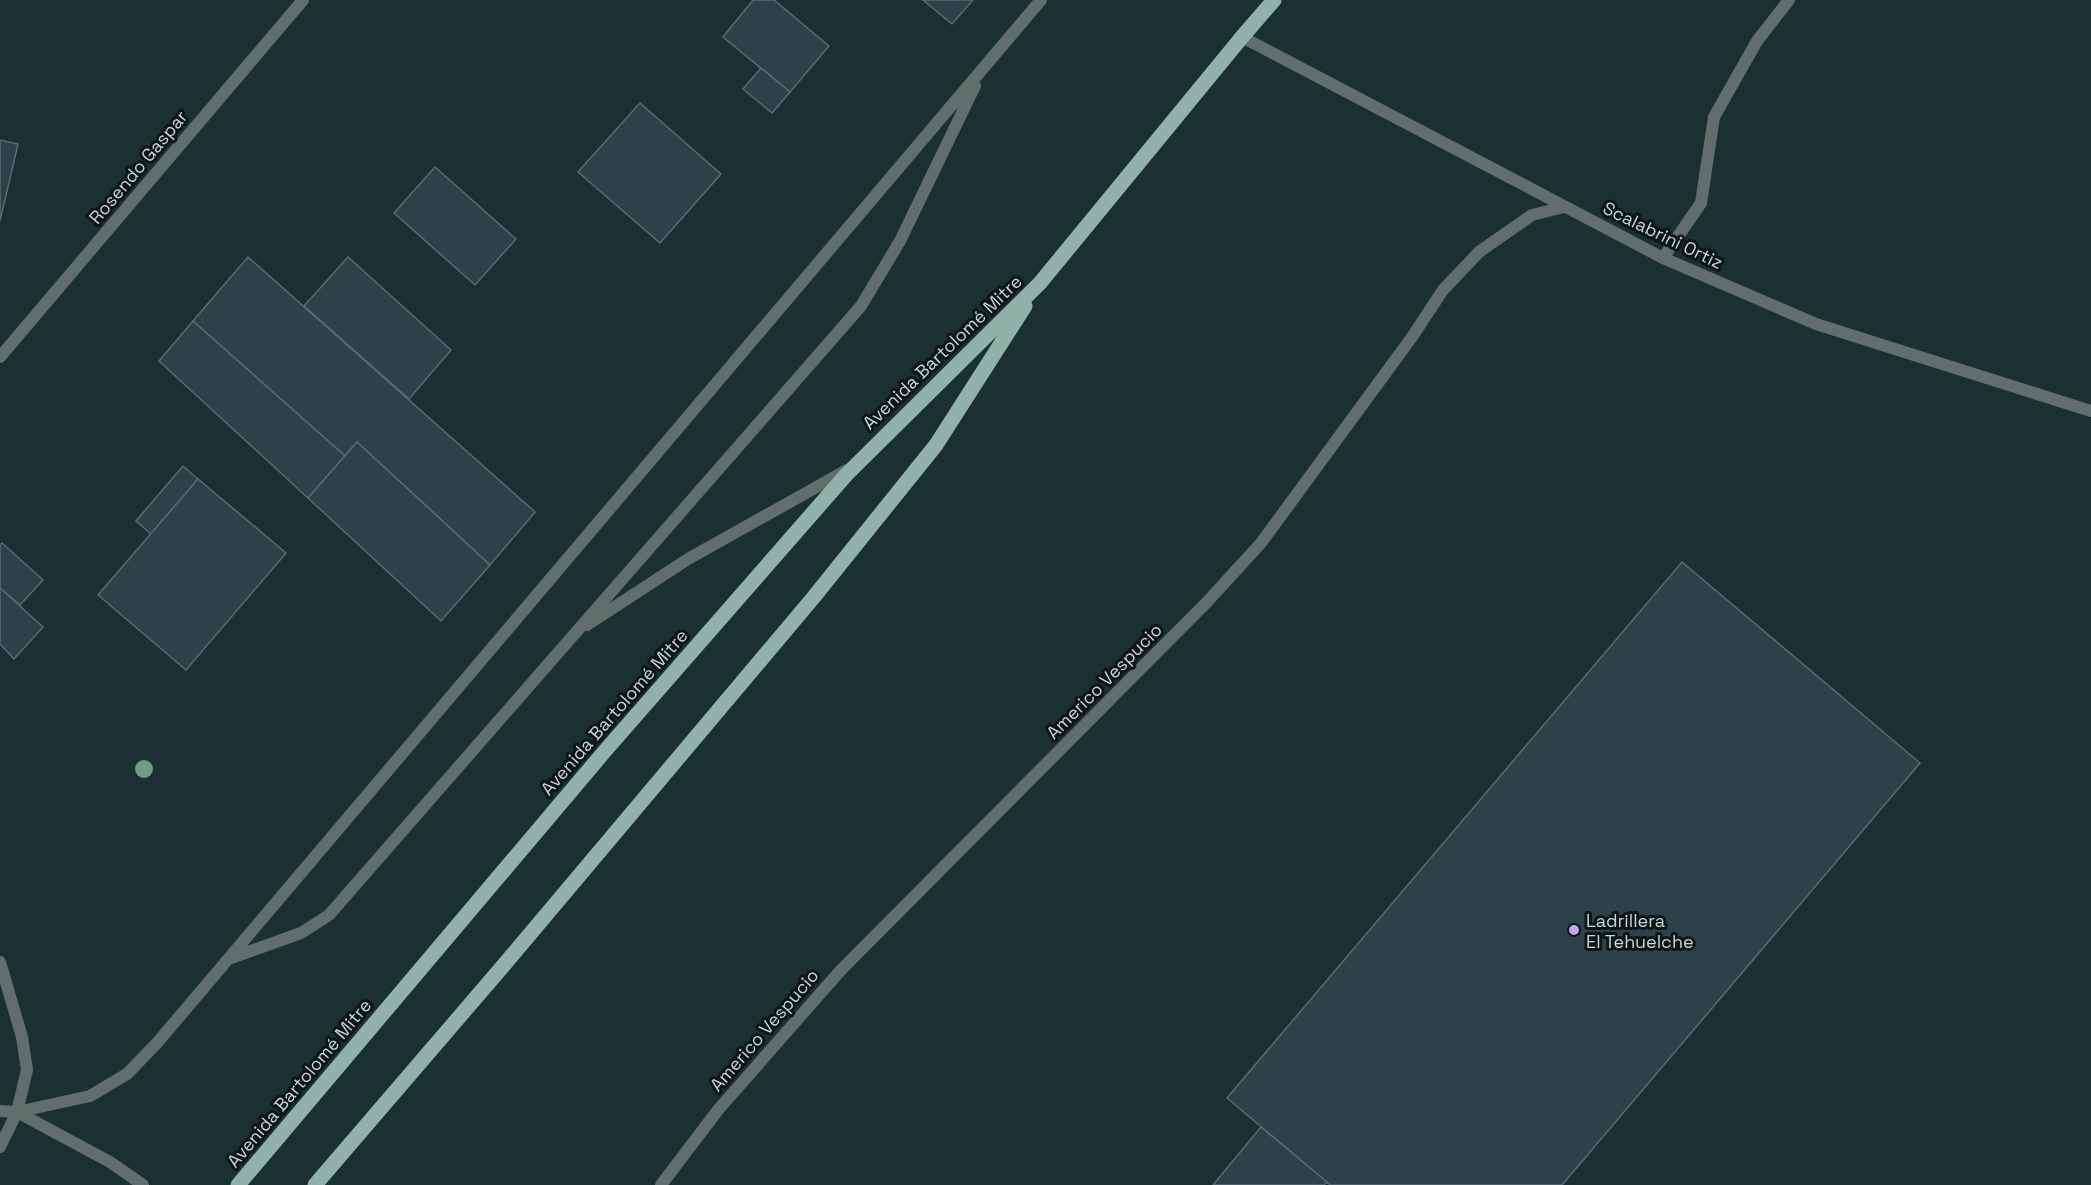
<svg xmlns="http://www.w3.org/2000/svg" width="2091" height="1185" viewBox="0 0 2091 1185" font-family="'Space Grotesk',sans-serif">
<rect width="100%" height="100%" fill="#1a3031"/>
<!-- building -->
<g fill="#2d4248" stroke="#576c73" stroke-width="1.5">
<polygon points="753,0 774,0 829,46 790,92 723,37"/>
<polygon points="923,0 973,0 952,24"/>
<polygon points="761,68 790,92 772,113 743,89"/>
<polygon points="640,103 721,174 660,243 578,172"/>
<polygon points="0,140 18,144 0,221"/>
<polygon points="435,167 516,239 475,285 394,213"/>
<polygon points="248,257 535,512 490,565 357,442 345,456 193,321"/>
<polygon points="348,257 451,350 409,399 304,306"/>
<polygon points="193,321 345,456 308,498 159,361"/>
<polygon points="357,442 490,565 441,621 308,498"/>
<polygon points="183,466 198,479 151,534 136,521"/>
<polygon points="198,479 286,553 186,670 98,595"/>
<polygon points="2,543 43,580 20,605 0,588 0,545"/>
<polygon points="1682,562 1920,763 1562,1185 1330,1185 1227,1098"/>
<polygon points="0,588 43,627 14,659 0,644"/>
<polygon points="1261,1127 1327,1182 1324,1185 1213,1185"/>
</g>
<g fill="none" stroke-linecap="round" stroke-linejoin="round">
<!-- minor -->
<g stroke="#606f6b" stroke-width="12">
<polyline points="1242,37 1663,258 1816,324 2091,411"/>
<polyline points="1663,258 1701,203 1714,117 1757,41 1789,0"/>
<polyline points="0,357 303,0"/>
<polyline points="587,625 688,559 847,470"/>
<polyline points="231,958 301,933 329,915 861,306 900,241 975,86"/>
<polyline points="0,1147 17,1112 90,1096 127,1074 157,1043 1041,0"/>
<polyline points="661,1185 718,1110 840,971 1207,602 1261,543 1412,337 1443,290 1479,252 1532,215 1564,207"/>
</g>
<!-- tertiary -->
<g stroke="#606f6b" stroke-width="12">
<polyline points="0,962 22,1037 27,1070 17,1112"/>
<polyline points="0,1111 17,1112 110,1162 143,1185"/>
</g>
<!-- primary -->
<g stroke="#92b2a9" stroke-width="15">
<polyline points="238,1185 604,752 846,475 1040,283 1242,37 1274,0"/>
<polyline points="315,1185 503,966 813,598 936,445 1025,306"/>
</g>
</g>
<!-- trees -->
<circle fill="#739b88" cx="144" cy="769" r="9"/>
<!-- markers -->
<circle fill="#c5a7f1" stroke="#0d1617" stroke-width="2" cx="1574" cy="930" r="6"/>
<g text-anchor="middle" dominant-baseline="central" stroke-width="6" stroke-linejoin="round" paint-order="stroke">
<!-- street labels -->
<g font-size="18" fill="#c9d6d6" stroke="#0d1617">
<text transform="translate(138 167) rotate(-50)">Rosendo Gaspar</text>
<text transform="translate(1663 235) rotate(26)">Scalabrini Ortiz</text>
<text transform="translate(942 352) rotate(-44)">Avenida Bartolomé Mitre</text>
<text transform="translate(1104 681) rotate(-45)">Americo Vespucio</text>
<text transform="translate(614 712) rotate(-49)">Avenida Bartolomé Mitre</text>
<text transform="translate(764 1030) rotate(-49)">Americo Vespucio</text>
<text transform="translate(299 1083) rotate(-50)">Avenida Bartolomé Mitre</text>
</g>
<!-- poi labels -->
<g font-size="18" fill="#c9d6d6" stroke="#0d1617" text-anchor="start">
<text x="1586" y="920">Ladrillera<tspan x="1586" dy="21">El Tehuelche</tspan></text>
</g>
</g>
</svg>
